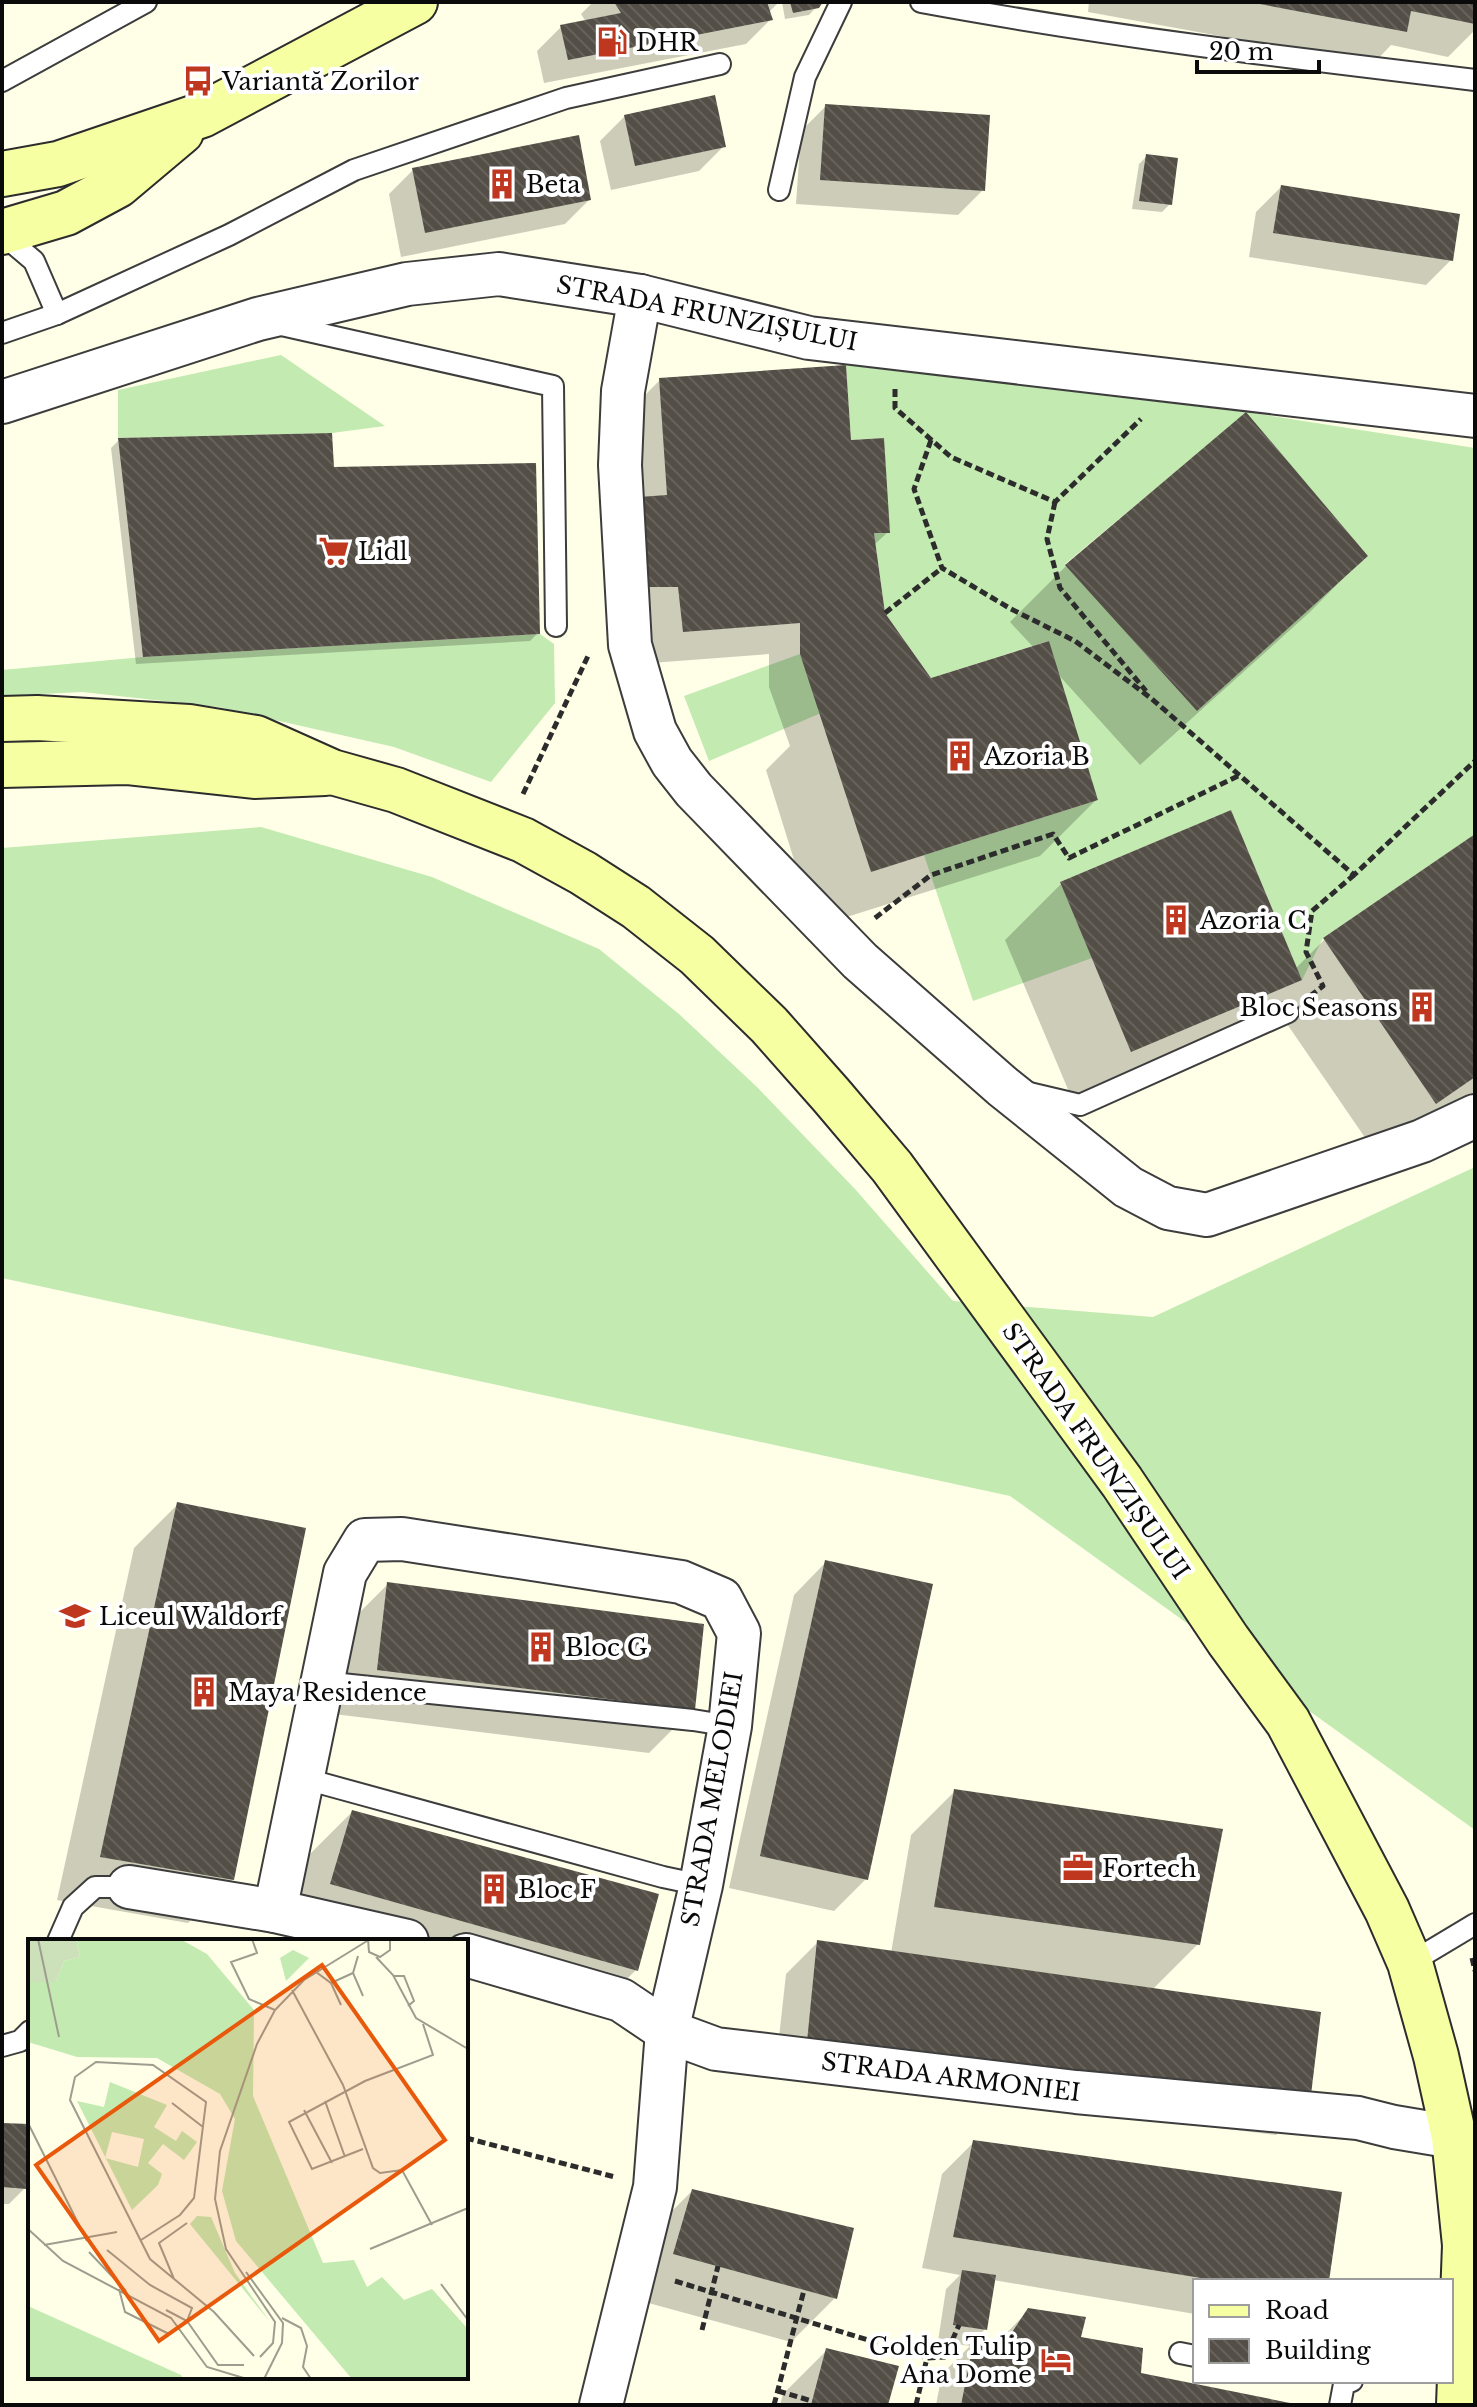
<svg xmlns="http://www.w3.org/2000/svg" width="1477" height="2407" viewBox="0 0 1477 2407" font-family="'Libre Baskerville',serif">
<defs>
<pattern id="building-back-hatch" width="6" height="6" patternUnits="userSpaceOnUse" patternTransform="scale(2)"><rect width="6" height="6" fill="#534e46"/><path d="M-1 5l2 2M0 0l6 6M5-1l2 2" fill="none" stroke="#67635c"/></pattern>
</defs>
<rect width="100%" height="100%" fill="#ffffe8"/>
<!-- grass -->
<g fill="#c3eab1" fill-rule="evenodd">
<polygon points="281,355 385,426 332,433 118,438 118,390"/>
<path d="M 846,365 L 1246,412 L 1475,448 L 1475,834 L 1323,938 L 1302,980 L 1231,810 L 1060,882 L 1092,958 L 973,1001 L 924,855 L 1098,800 L 1048,641 L 931,678 L 885,613 L 874,533 L 889,533 L 884,438 L 851,440 ZM 1246,413 L 1368,556 L 1197,710 L 1065,564 Z"/>
<polygon points="540,634 554,644 555,703 491,782 394,747 218,707 82,692 2,696 2,670 143,657"/>
<polygon points="800,654 821,713 709,761 684,696"/>
<polygon points="261,827 432,877 599,949 679,1014 757,1087 855,1189 953,1301 1153,1317 1475,1167 1475,1830 1010,1496 2,1278 2,848"/>
</g>
<!-- shadow -->
<g fill="#0003">
<polygon points="593,2 779,2 768,13 770,20 746,44 544,83 537,51 561,27 586,22 581,14"/>
<polygon points="782,2 821,2 809,15 785,19"/>
<polygon points="1089,2 1475,2 1475,30 1448,57 1391,45 1373,64 1088,12"/>
<polygon points="826,106 983,190 958,215 796,204 801,131"/>
<polygon points="625,116 724,146 699,171 611,190 600,141"/>
<polygon points="1147,156 1170,204 1162,212 1132,209 1139,164"/>
<polygon points="413,170 589,200 565,224 401,257 389,194"/>
<polygon points="1281,187 1451,260 1426,285 1249,257 1256,212"/>
<polygon points="660,380 849,442 888,532 874,545 884,613 923,683 1034,648 1010,622 1066,566 1365,556 1310,612 1140,765 1056,672 1096,800 1040,856 815,927 766,770 790,746 769,687 769,654 651,663 604,436"/>
<polygon points="119,440 332,469 538,633 530,641 136,664 111,448"/>
<polygon points="1475,837 1475,1092 1379,1158 1274,1005 1244,1035 1075,1106 1005,940 1061,884 1295,969 1324,940"/>
<polygon points="178,1504 233,1879 188,1923 57,1900 134,1548"/>
<polygon points="826,1562 866,1879 834,1911 729,1888 794,1595"/>
<polygon points="387,1585 693,1709 649,1753 334,1714 343,1629"/>
<polygon points="955,1791 1198,1944 1152,1990 1308,2103 1276,2135 775,2074 786,1974 818,1942 891,1953 911,1835"/>
<polygon points="352,1812 636,1970 592,2014 466,1979 466,1941 333,1941 287,1928 308,1856"/>
<polygon points="2,2125 25,2188 9,2204 2,2204"/>
<polygon points="974,2142 1327,2281 1195,2281 1195,2314 993,2280 985,2329 973,2342 994,2346 1028,2311 1138,2374 1297,2405 936,2405 942,2374 970,2346 938,2341 946,2289 960,2275 922,2268 942,2174"/>
<polygon points="692,2191 835,2298 791,2342 630,2298 648,2235"/>
<polygon points="827,2350 887,2405 780,2405 783,2394"/>
</g>
<!-- building -->
<g fill="url(#building-back-hatch)">
<polygon points="614,2 767,2 773,20 568,60 560,25 621,13"/>
<polygon points="790,2 823,2 819,8 793,13"/>
<polygon points="1249,2 1475,2 1475,24 1411,11 1407,32"/>
<polygon points="715,95 726,147 635,166 624,115"/>
<polygon points="825,104 990,115 985,191 820,180"/>
<polygon points="579,135 591,200 425,233 412,168"/>
<polygon points="1146,154 1178,158 1172,205 1139,201"/>
<polygon points="1281,185 1460,214 1453,261 1273,233"/>
<polygon points="846,365 851,440 884,438 890,533 874,533 885,613 931,678 1049,641 1098,800 871,872 800,654 800,623 683,632 678,587 643,587 639,497 667,495 659,378"/>
<polygon points="1246,412 1368,556 1197,711 1065,565"/>
<polygon points="332,433 334,467 536,463 540,634 143,657 118,438"/>
<polygon points="1231,810 1302,980 1131,1052 1060,882"/>
<polygon points="1475,834 1475,1077 1436,1104 1323,938"/>
<polygon points="177,1502 306,1528 234,1880 100,1857"/>
<polygon points="825,1560 933,1584 868,1880 760,1856"/>
<polygon points="387,1582 704,1624 695,1710 377,1670"/>
<polygon points="954,1789 1223,1829 1200,1945 934,1907"/>
<polygon points="352,1810 659,1894 638,1971 330,1884"/>
<polygon points="817,1940 1321,2012 1310,2103 807,2042"/>
<polygon points="2,2123 30,2124 27,2189 2,2187"/>
<polygon points="973,2140 1342,2192 1329,2281 1219,2281 953,2237"/>
<polygon points="692,2189 854,2228 837,2299 673,2254"/>
<polygon points="962,2270 996,2275 987,2330 953,2325"/>
<polygon points="1028,2308 1086,2317 1081,2337 1143,2348 1141,2373 1300,2405 961,2405 974,2340 1003,2346"/>
<polygon points="826,2348 899,2366 888,2405 811,2405"/>
</g>
<g fill="none" stroke-linecap="round" stroke-linejoin="round">
<!-- service casing -->
<g stroke="#3d3d3d" stroke-width="24">
<g id="service">
<path d="M 921,2 C 1105,36 1290,58 1475,80"/>
<polyline points="2,81 146,2"/>
<polyline points="779,190 805,77 841,2"/>
<polyline points="2,234 34,261 57,314 229,235 354,170 566,98 720,64"/>
<polyline points="277,324 553,386 556,626"/>
<polyline points="2,333 57,314"/>
<polyline points="1025,1092 1080,1105 1288,1012"/>
<polyline points="322,1682 693,1720 730,1726"/>
<polyline points="302,1778 663,1877 701,1885"/>
<polyline points="58,1941 73,1907 95,1887 129,1887"/>
<polyline points="1410,1963 1475,1924"/>
<polyline points="2,2046 20,2041 30,2031"/>
<polyline points="1180,2353 1195,2356"/>
<polyline points="1340,2405 1344,2384 1352,2381"/>
</g>
</g>
<!-- minor casing -->
<g stroke="#3d3d3d" stroke-width="46">
<g id="minor">
<polyline points="640,296 623,391 620,465 630,645 655,731 672,762 694,790 860,961 1002,1086 1128,1187 1168,1208 1207,1215 1422,1141 1475,1116"/>
<polyline points="2,402 258,319 407,284 499,274 640,296 809,338 1475,416"/>
<polyline points="129,1887 275,1911 407,1941"/>
<polyline points="275,1911 345,1573 365,1540 402,1539 681,1582 721,1599 739,1633 730,1726 701,1885 667,2031 655,2187 601,2405"/>
<polyline points="466,1955 621,2000 667,2031 716,2049 1076,2092 1358,2118 1394,2127 1454,2137"/>
</g>
</g>
<!-- secondary casing -->
<g stroke="#2c2c2c" stroke-width="48">
<g id="secondary">
<polyline points="2,174 58,164 202,115 415,2"/>
<polyline points="2,232 66,213 118,185 181,132"/>
<polyline points="2,719 37,718 189,727 256,738 332,772 396,790 523,840 583,873 636,907 697,955 769,1025 831,1095 892,1167 1122,1482 1228,1640 1288,1722 1387,1910 1410,1963 1436,2056 1454,2137 1465,2245 1459,2405"/>
<polyline points="2,765 126,762 254,776 325,773"/>
</g>
</g>
<!-- path -->
<g stroke="#2c2c2c" stroke-width="5" stroke-dasharray="8 4" stroke-linecap="butt">
<polyline points="895,389 895,408 951,457 1055,502 1141,419"/>
<polyline points="931,440 914,489 942,568 1011,609 1075,641 1152,699 1354,875 1475,761"/>
<polyline points="1055,502 1047,539 1060,588 1146,691"/>
<polyline points="885,613 942,568"/>
<polyline points="523,794 588,656"/>
<polyline points="875,918 931,875 1053,834 1069,858 1240,775"/>
<polyline points="1310,996 1323,986 1306,952 1312,911 1354,875"/>
<polyline points="1472,1958 1475,1971"/>
<polyline points="466,2138 615,2177"/>
<polyline points="675,2281 927,2358 945,2357 959,2325"/>
<polyline points="702,2330 718,2266"/>
<polyline points="778,2391 812,2401"/>
<polyline points="774,2405 804,2290"/>
<polyline points="916,2405 927,2358"/>
</g>
<!-- service -->
<use href="#service" stroke="#fff" stroke-width="20"/>
<!-- minor -->
<use href="#minor" stroke="#fff" stroke-width="42"/>
<!-- secondary -->
<use href="#secondary" stroke="#f7ffa3" stroke-width="44"/>
</g>
<!-- icons -->
<defs>
<g id="fuel-bare" transform="scale(2.4)"><path d="M-5.5-6h7V0h2V4h1.3V-2.5L3-4.5l.8-.8L6-3V5H2.5V1h-1V6h-7ZM-4.2-4.7v3.2H.2V-4.7Z" fill="#be371e" stroke="#fff" stroke-width="2.5" paint-order="stroke"/></g>
<g id="bus-bare" transform="scale(2.4)"><path d="M-5-6H5V4H4V6H2V4H-2V6H-4V4H-5ZM-3.5-4V0h7V-4ZM-3.5 1.2v1.5H-2V1.2ZM2 1.2v1.5H3.5V1.2Z" fill="#be371e" stroke="#fff" stroke-width="2.5" paint-order="stroke"/></g>
<g id="building-bare" transform="scale(2.4)"><path d="M-4-6H4V6H1V3H-1V6H-4ZM-2.5-4.3h1.7v1.8h-1.7ZM.8-4.3h1.7v1.8H.8ZM-2.5-1h1.7V.8h-1.7ZM.8-1h1.7V.8H.8Z" fill="#be371e" stroke="#fff" stroke-width="2.5" paint-order="stroke"/></g>
<g id="supermarket-bare" transform="scale(2.4)"><path d="M-6-5.5h2.5l.6 2H6L4.5 2H-2.5L-4.4-4H-6ZM-1.5 3.2a1.3 1.3 0 1 0 .1 0ZM3 3.2a1.3 1.3 0 1 0 .1 0Z" fill="#be371e" stroke="#fff" stroke-width="2.5" paint-order="stroke"/></g>
<g id="school-bare" transform="scale(2.4)"><path d="M0-5L7-2L0 1L-7-2ZM-4 1L0 2.5L4 1V4Q0 6-4 4Z" fill="#be371e" stroke="#fff" stroke-width="2.5" paint-order="stroke"/></g>
<g id="office-bare" transform="scale(2.4)"><path d="M-6-3h4V-5.5h4V-3h4V5H-6ZM-1-4.5V-3h2v-1.5ZM-6 0V1H6V0Z" fill="#be371e" stroke="#fff" stroke-width="2.5" paint-order="stroke"/></g>
<g id="hotel-bare" transform="scale(2.4)"><path d="M-6-4.5h1.5V1H6V5H4.5V3h-9V5H-6ZM-4 0a1.8 1.8 0 1 1 3.6 0ZM.5 0V-2.5h3Q6-2.5 6 0Z" fill="#be371e" stroke="#fff" stroke-width="2.5" paint-order="stroke"/></g>
</defs>
<g fill-rule="evenodd">
<use href="#fuel-bare" x="612" y="42"/>
<use href="#bus-bare" x="198" y="81"/>
<use href="#building-bare" x="502" y="184"/>
<use href="#supermarket-bare" x="334" y="551"/>
<use href="#building-bare" x="960" y="756"/>
<use href="#building-bare" x="1176" y="920"/>
<use href="#building-bare" x="1422" y="1007"/>
<use href="#school-bare" x="75" y="1616"/>
<use href="#building-bare" x="541" y="1647"/>
<use href="#building-bare" x="204" y="1692"/>
<use href="#office-bare" x="1078" y="1868"/>
<use href="#building-bare" x="494" y="1889"/>
<use href="#hotel-bare" x="1056" y="2360"/>
</g>
<g text-anchor="middle" dominant-baseline="central" stroke-width="8" stroke-linejoin="round" paint-order="stroke">
<!-- poi labels -->
<g font-size="24" fill="#0a0a0a" stroke="#fff" text-anchor="start">
<text x="636" y="42">DHR</text>
<text x="222" y="81">Variantă Zorilor</text>
<text x="526" y="184">Beta</text>
<text x="358" y="551">Lidl</text>
<text x="984" y="756">Azoria B</text>
<text x="1200" y="920">Azoria C</text>
<text x="1398" y="1007" text-anchor="end">Bloc Seasons</text>
<text x="99" y="1616">Liceul Waldorf</text>
<text x="565" y="1647">Bloc G</text>
<text x="228" y="1692">Maya Residence</text>
<text x="1102" y="1868">Fortech</text>
<text x="518" y="1889">Bloc F</text>
<text x="1032" y="2346" text-anchor="end">Golden Tulip<tspan x="1032" dy="28">Ana Dome</tspan></text>
</g>
<!-- street labels -->
<g font-size="24" fill="#0a0a0a" stroke="#fff">
<text transform="translate(707 313) rotate(11)">STRADA FRUNZIȘULUI</text>
<text transform="translate(1096 1451) rotate(55)">STRADA FRUNZIȘULUI</text>
<text transform="translate(712 1799) rotate(-80)">STRADA MELODIEI</text>
<text transform="translate(951 2077) rotate(7)">STRADA ARMONIEI</text>
</g>
</g>
<!-- overview -->
<g transform="translate(28 1939)">
<rect width="440" height="440" fill="#ffffe8"/>
<path d="M 48,0 L 152,0 L 179,15 L 226,71 L 225,157 L 295,324 L 326,321 L 339,348 L 354,338 L 376,361 L 404,350 L 440,390 L 440,440 L 324,440 L 208,302 L 194,252 L 207,180 L 192,155 L 129,119 L 49,118 L 0,103 L 0,43 L 28,43 L 36,22 L 52,18 ZM 82,143 L 139,166 L 126,188 L 148,202 L 154,192 L 169,203 L 156,221 L 135,205 L 120,224 L 134,235 L 130,246 L 104,271 L 49,162 L 76,168 ZM 84,193 L 116,200 L 110,228 L 77,219 ZM 169,277 L 183,278 L 207,334 L 242,383 L 162,285 ZM 0,367 L 153,436 L 155,440 L 0,440 Z" fill="#c3eab1" fill-rule="evenodd"/>
<path d="M 0,0 L 48,0 L 52,18 L 36,22 L 28,43 L 0,43 Z" fill="#cce0ba"/>
<path d="M 265,11 L 281,19 L 258,42 L 252,19 Z" fill="#c3eab1"/>
<path fill="none" stroke="#9d9d8f" stroke-width="2" d="M 10,0 L 31,98M 185,0 L 222,0M 224,0 L 229,14 L 203,23 L 221,60 L 247,71M 340,0 L 341,13 L 352,18 L 362,11 L 362,0M 330,17 L 325,34 L 335,57M 348,18 L 365,36 L 388,79 L 440,110M 288,33 L 303,44 L 325,34M 366,37 L 376,37 L 386,62 L 380,67M 303,44 L 313,66M 264,51 L 315,146 L 345,229 L 352,234 L 374,231 L 404,286M 297,162 L 317,218M 144,164 L 175,188M 276,171 L 304,224M 0,184 L 59,302M 335,210 L 284,230 L 261,183 L 337,142 L 405,116 L 395,85M 0,290 L 35,322 L 143,379 L 179,428 L 219,440M 113,301 L 152,276 L 166,259 L 178,163 L 125,126 L 68,123 L 47,138 L 42,161 L 122,320 L 186,373 L 226,417M 16,306 L 89,293M 342,310 L 440,269M 79,311 L 122,346 L 164,369 L 159,382M 61,313 L 98,352M 218,333 L 255,384 L 254,404 L 236,440M 146,340 L 131,304 L 159,284M 413,345 L 440,381M 91,350 L 97,373 L 141,395M 138,371 L 159,382 L 190,426 L 216,426M 254,379 L 273,389 L 279,407 L 275,428 L 283,440M 232,418 L 245,404 L 247,383 L 198,310 L 187,260 L 192,212 L 229,105 L 247,71 L 276,41 L 339,2"/>
<path fill="#e8590c" fill-opacity="0.15" stroke="#e8590c" stroke-width="4" d="M 294,26 L 417,201 L 131,402 L 8,226 Z"/>
<rect width="440" height="440" fill="none" stroke="#0a0a0a" stroke-width="4"/>
</g>
<!-- border -->
<rect width="1477" height="2407" fill="none" stroke="#0a0a0a" stroke-width="8"/>
<!-- legend -->
<rect x="1193" y="2279" width="260" height="104" fill="#ffffff" stroke="#9d9d9d" stroke-width="2"/>
<rect x="1209" y="2305" width="40" height="12" fill="#f7ffa3" stroke="#9d9d9d" stroke-width="2"/>
<text x="1265" y="2319" font-size="24" fill="#0a0a0a">Road</text>
<rect x="1209" y="2339" width="40" height="24" fill="url(#building-back-hatch)" stroke="#9d9d9d" stroke-width="2"/>
<text x="1265" y="2359" font-size="24" fill="#0a0a0a">Building</text>
<!-- scale -->
<path d="M1197 60v12h122v-12" fill="none" stroke="#0a0a0a" stroke-width="4"/>
<text x="1209" y="60" font-size="24" fill="#0a0a0a" stroke="#ffffff" stroke-width="6" paint-order="stroke">20 m</text>
</svg>
